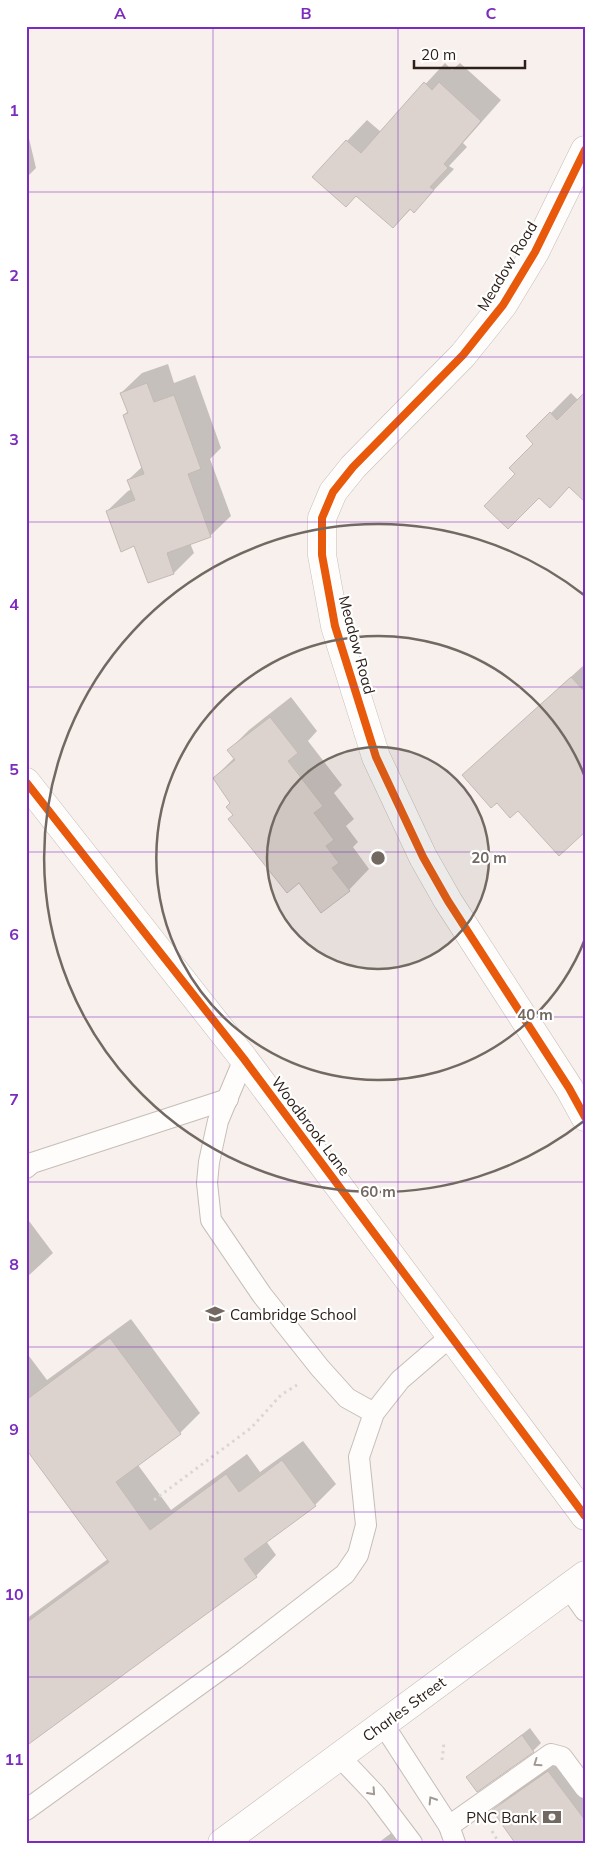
<svg xmlns="http://www.w3.org/2000/svg" width="611" height="1869" viewBox="0 0 611 1869" font-family="Mulish,sans-serif">
<rect width="100%" height="100%" fill="#f8f0ec"/>
<!-- shadow -->
<g fill="#0003">
<polygon points="445,63 452,70 460,63 501,100 463,143 467,147 449,166 454,169 414,211 411,209 393,227 347,141 367,120 381,132"/>
<polygon points="27,130 36,168 26,178 26,131"/>
<polygon points="168,364 174,383 195,375 221,448 210,459 231,516 210,536 190,543 194,553 174,573 107,511 128,491 132,489 128,480 143,466 124,415 128,411 121,393 142,373"/>
<polygon points="571,393 578,400 570,485 517,474 535,444 528,436"/>
<polygon points="585,664 585,831 497,801 464,775"/>
<polygon points="291,697 317,731 308,741 342,785 334,793 354,819 346,826 358,842 353,847 369,869 349,890 321,911 299,882 234,815 232,803 214,778 234,758 229,750 249,730"/>
<polygon points="26,1217 53,1253 26,1278"/>
<polygon points="131,1319 200,1413 180,1433 138,1465 171,1510 247,1454 260,1472 303,1441 336,1484 315,1505 266,1541 276,1555 256,1576 26,1744 26,1619 108,1559 26,1447 26,1352 47,1380"/>
<polygon points="530,1728 541,1743 533,1751 478,1790 468,1777"/>
<polygon points="568,1752 585,1775 585,1843 493,1811 512,1792"/>
<polygon points="394,1831 403,1843 378,1843"/>
</g>
<!-- building -->
<g fill="#dcd3ce" stroke="#c4bab5">
<polygon points="424,82 432,90 439,82 481,121 444,164 448,168 430,187 434,190 414,213 410,209 393,228 356,196 346,207 312,177 346,140 361,153"/>
<polygon points="147,383 154,402 174,395 201,469 188,474 211,537 167,553 174,574 148,583 134,546 121,552 106,511 135,500 127,480 144,474 123,415 128,413 120,393"/>
<polygon points="585,392 585,502 569,487 550,508 539,498 508,529 484,506 515,474 509,468 533,444 526,436 550,412 557,420"/>
<polygon points="571,677 585,692 585,832 559,856 518,811 510,818 497,803 491,808 462,775"/>
<polygon points="270,717 298,753 288,761 323,806 314,813 334,840 326,846 339,863 332,868 350,891 321,913 299,883 287,893 228,819 233,815 226,807 230,803 213,778 235,760 227,750"/>
<polygon points="110,1338 181,1434 116,1482 150,1530 226,1474 239,1492 282,1460 316,1506 244,1559 257,1577 26,1746 26,1623 109,1562 26,1449 26,1400"/>
<polygon points="522,1735 534,1752 477,1792 466,1777"/>
<polygon points="548,1771 585,1820 585,1843 515,1843 492,1810"/>
</g>
<g fill="none" stroke-linecap="round" stroke-linejoin="round">
<!-- service casing -->
<g stroke="#c6bdb8" stroke-width="22">
<g id="service">
<polyline points="244,1059 218,1121 209,1162 207,1183 211,1220 262,1295 320,1368 347,1398 374,1413"/>
<polyline points="26,1168 32,1163 228,1099"/>
<polyline points="568,1587 585,1611"/>
<polyline points="383,1724 449,1826 455,1843"/>
<polyline points="339,1756 375,1794 412,1843"/>
<polyline points="26,1810 235,1659 345,1574 358,1555 366,1525 359,1457 374,1413 400,1380 451,1336"/>
<polyline points="449,1826 551,1754 562,1757 585,1788"/>
</g>
</g>
<!-- minor casing -->
<g stroke="#c6bdb8" stroke-width="29">
<g id="minor">
<polyline points="585,150 535,252 503,305 463,355 353,467 333,492 322,518 322,555 335,626 376,757 423,857 448,901 569,1088 585,1117"/>
<polyline points="26,782 244,1059 585,1516"/>
</g>
</g>
<!-- primary casing -->
<g stroke="#c6bdb8" stroke-width="29">
<polyline id="primary" points="222,1843 585,1575"/>
</g>
<!-- path -->
<g stroke="#d9d6d6" stroke-width="3" stroke-dasharray="2.5 4" stroke-linecap="butt">
<polyline points="154,1500 251,1428 281,1395 297,1385"/>
<polyline points="442,1760 444,1743"/>
<polyline points="492,1831 499,1843"/>
</g>
<!-- service -->
<use href="#service" stroke="#fefdfc" stroke-width="20"/>
<!-- minor -->
<use href="#minor" stroke="#fefdfc" stroke-width="28"/>
<!-- primary -->
<use href="#primary" stroke="#fefdfc" stroke-width="28"/>
<!-- cycleway casing -->
<g stroke="#fff" stroke-width="11">
<g id="cycleway">
<polyline points="585,150 535,252 503,305 463,355 353,467 333,492 322,518 322,555 335,626 376,757 423,857 448,901 569,1088 585,1117"/>
<polyline points="26,782 244,1059 585,1516"/>
</g>
</g>
<!-- cycleway -->
<use href="#cycleway" stroke="#e8590c" stroke-width="8"/>
</g>
<!-- one-way arrows -->
<defs><path id="oneway-chevron" d="M-2-3.5L2.5 0L-2 3.5" fill="none" stroke-width="1.6" stroke-linecap="round" stroke-linejoin="round" transform="scale(1.25)"/></defs>
<g stroke="#a09a96">
<use href="#oneway-chevron" transform="translate(537 1763) rotate(145)"/>
<use href="#oneway-chevron" transform="translate(372 1792) rotate(48)"/>
<use href="#oneway-chevron" transform="translate(432 1800) rotate(-122)"/>
</g>
<!-- grid -->
<path fill="none" stroke="#7b2cbf" stroke-width="1" stroke-opacity="0.55" d="M 213,26 L 213,1843M 398,26 L 398,1843M 26,192 L 585,192M 26,357 L 585,357M 26,522 L 585,522M 26,687 L 585,687M 26,852 L 585,852M 26,1017 L 585,1017M 26,1182 L 585,1182M 26,1347 L 585,1347M 26,1512 L 585,1512M 26,1677 L 585,1677"/>
<!-- distance rings -->
<circle cx="378" cy="858" r="111" fill="#736963" fill-opacity=".12"/>
<g fill="none" stroke="#736963" stroke-width="2.5">
<circle cx="378" cy="858" r="111"/>
<path d="M585 939A222 222 0 1 1 585 777"/>
<path d="M584 1121A334 334 0 1 1 584 595"/>
</g>
<!-- icons -->
<defs>
<g id="school-bare" transform="scale(1.5)"><path d="M0-5L7-2L0 1L-7-2ZM-4 1L0 2.5L4 1V4Q0 6-4 4Z" fill="#736963" stroke="#fff" stroke-width="2.5" paint-order="stroke"/></g>
<g id="bank-bare" transform="scale(1.5)"><path d="M-6-4H6V4H-6ZM0-2.3a2.3 2.3 0 1 0 0 4.6a2.3 2.3 0 1 0 0-4.6Z" fill="#736963" stroke="#fff" stroke-width="2.5" paint-order="stroke"/></g>
</defs>
<g fill-rule="evenodd">
<use href="#school-bare" x="215" y="1314"/>
<use href="#bank-bare" x="552" y="1817"/>
</g>
<g text-anchor="middle" dominant-baseline="central" stroke-width="4.5" stroke-linejoin="round" paint-order="stroke">
<!-- street labels -->
<g font-size="15" fill="#2c2019" stroke="#fff">
<text transform="translate(507 266) rotate(-59)">Meadow Road</text>
<text transform="translate(357 645) rotate(75)">Meadow Road</text>
<text transform="translate(311 1126) rotate(53)">Woodbrook Lane</text>
<text transform="translate(404 1709) rotate(-36)">Charles Street</text>
</g>
<!-- poi labels -->
<g font-size="15" fill="#2c2019" stroke="#fff" text-anchor="start">
<text x="230" y="1314">Cambridge School</text>
<text x="537" y="1817" text-anchor="end">PNC Bank</text>
</g>
</g>
<circle cx="378" cy="858" r="8" fill="#736963" stroke="#fff" stroke-width="2.5"/>
<g font-size="15" text-anchor="middle" font-weight="bold" fill="#736963" stroke="#fff" stroke-width="4.5" stroke-linejoin="round" paint-order="stroke">
<text x="489" y="863">20 m</text>
<text x="535" y="1020">40 m</text>
<text x="378" y="1197">60 m</text>
</g>
<!-- border -->
<rect width="611" height="1869" fill="none" stroke="#ffffff" stroke-width="55"/>
<!-- scale -->
<path d="M414 60v8h111v-8" fill="none" stroke="#2c2019" stroke-width="2.5"/>
<text x="421" y="60" font-size="15" fill="#2c2019" stroke="#ffffff" stroke-width="4" paint-order="stroke">20 m</text>
<rect x="28" y="28" width="556" height="1814" fill="none" stroke="#7b2cbf" stroke-width="2"/>
<g font-size="16" text-anchor="middle" font-weight="bold" fill="#7b2cbf">
<text x="120" y="19">A</text>
<text x="306" y="19">B</text>
<text x="491" y="19">C</text>
<text x="14" y="116">1</text>
<text x="14" y="281">2</text>
<text x="14" y="445">3</text>
<text x="14" y="610">4</text>
<text x="14" y="775">5</text>
<text x="14" y="940">6</text>
<text x="14" y="1105">7</text>
<text x="14" y="1270">8</text>
<text x="14" y="1435">9</text>
<text x="14" y="1600">10</text>
<text x="14" y="1765">11</text>
</g>
</svg>
